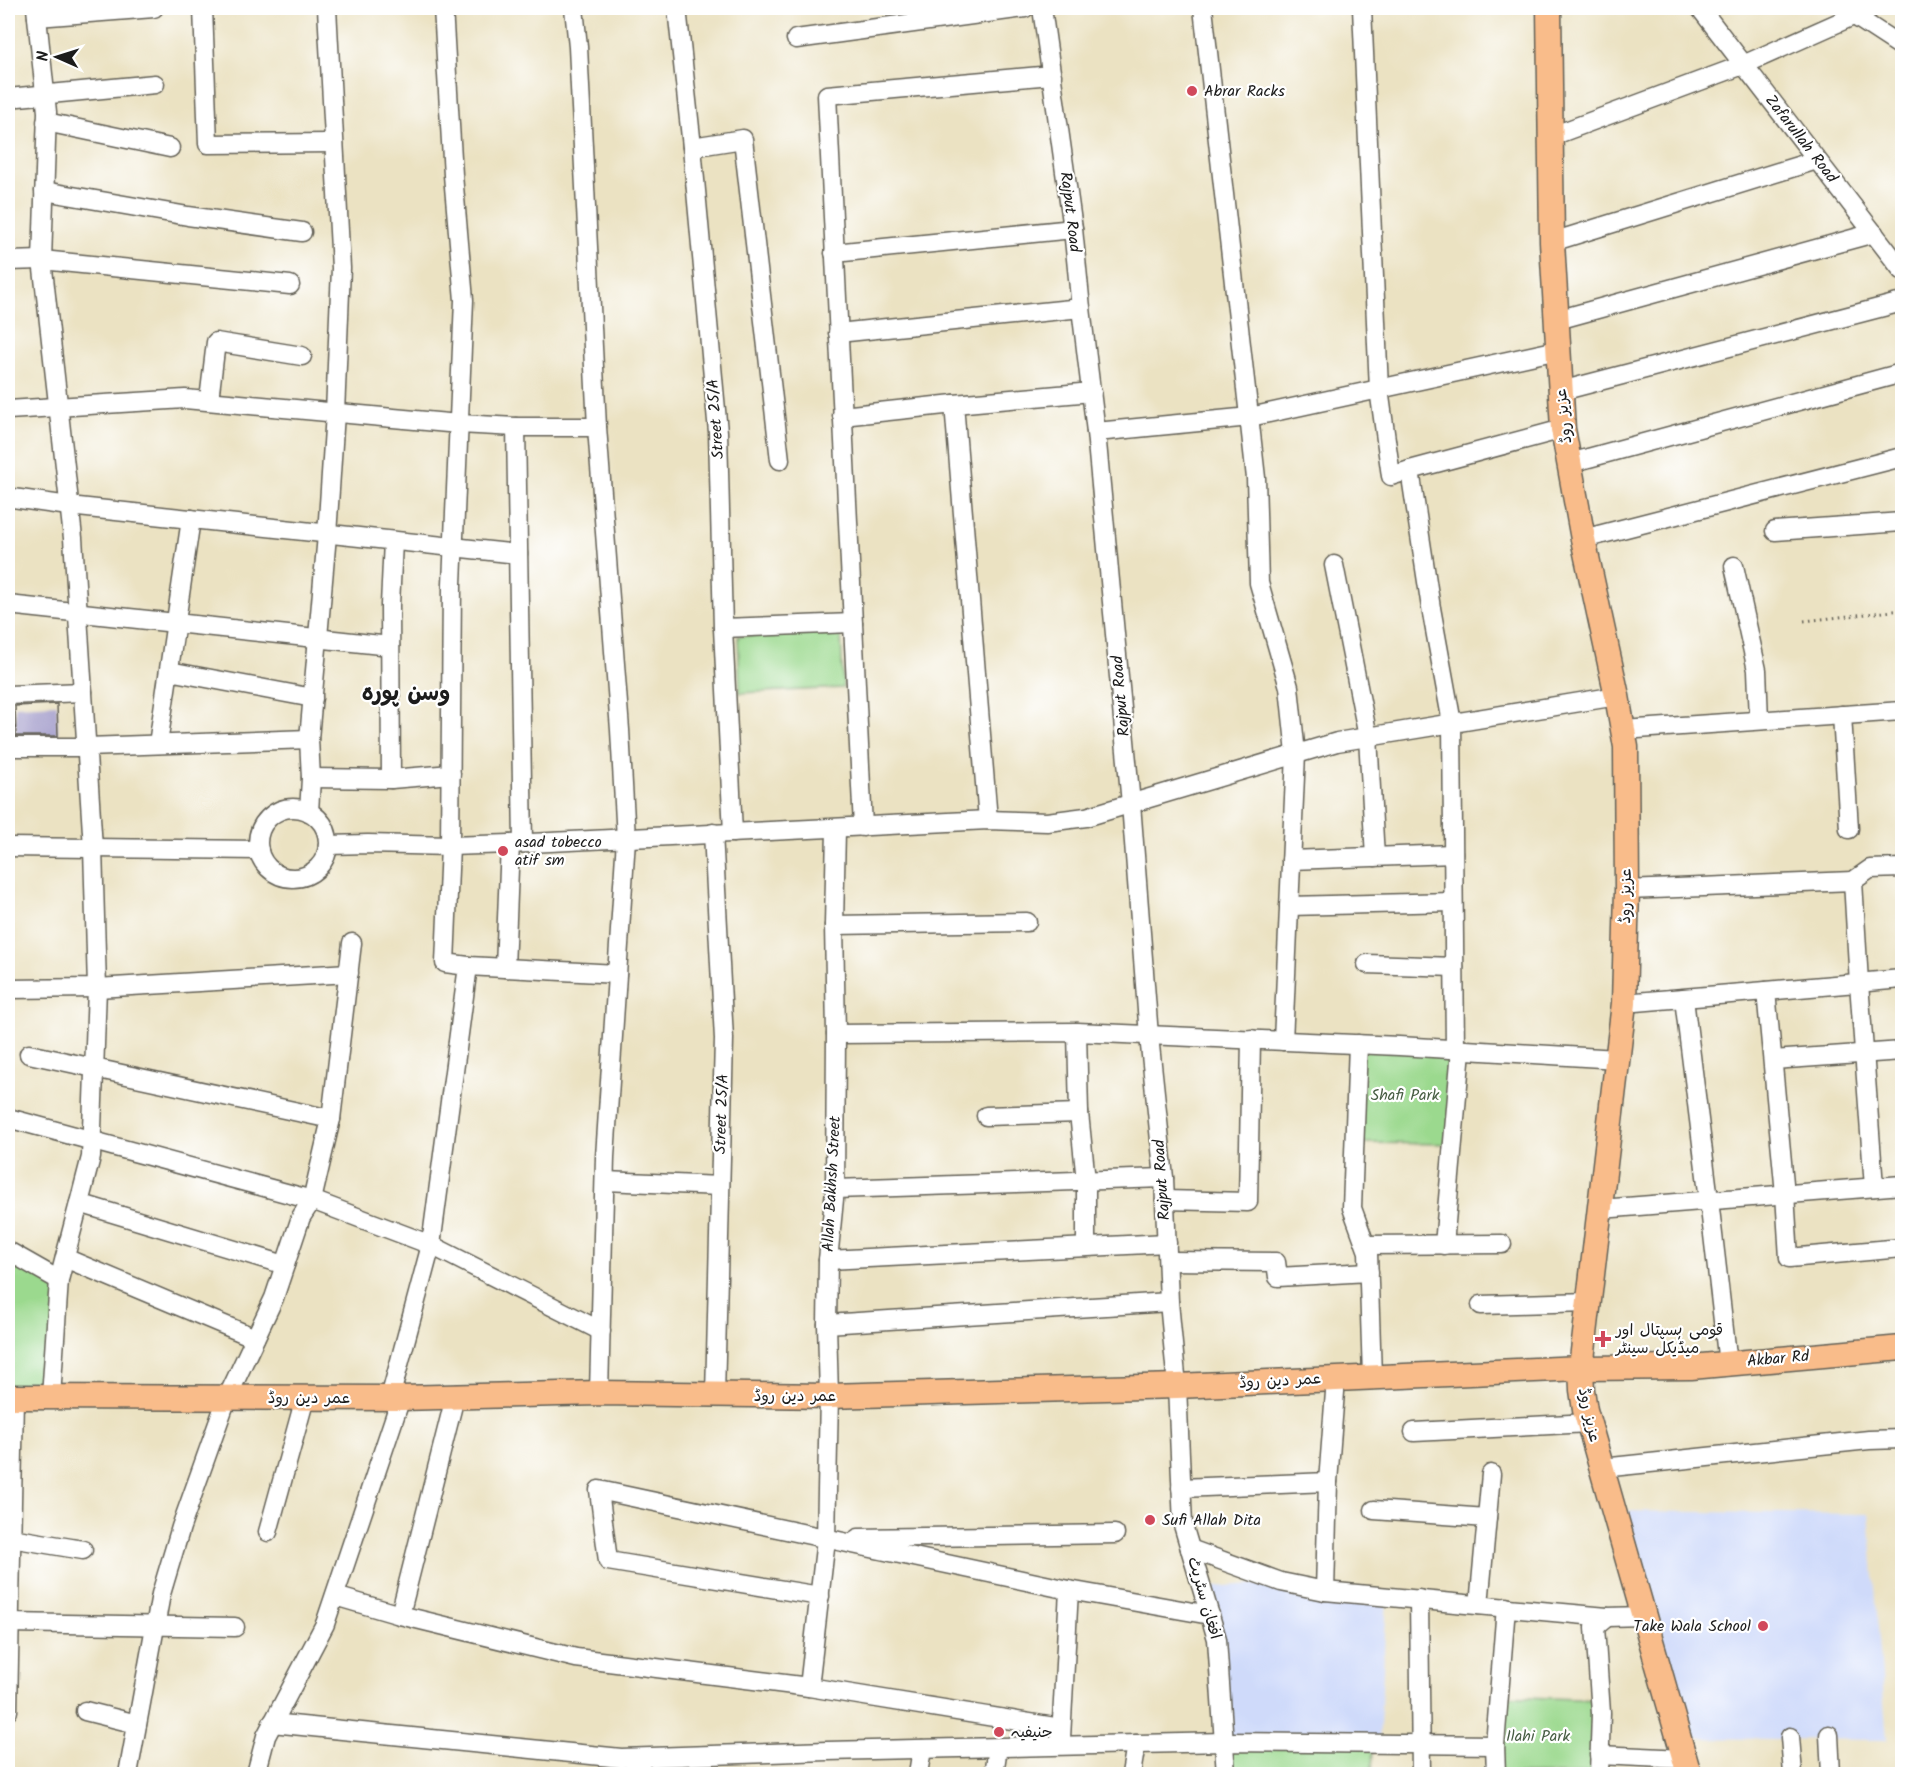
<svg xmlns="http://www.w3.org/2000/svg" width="1910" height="1782" viewBox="0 0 1910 1782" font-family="Kalam,'Playpen Sans Arabic',sans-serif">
<rect width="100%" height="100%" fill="#fff"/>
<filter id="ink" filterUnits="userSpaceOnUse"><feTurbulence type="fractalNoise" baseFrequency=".0167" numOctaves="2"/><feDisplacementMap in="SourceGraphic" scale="12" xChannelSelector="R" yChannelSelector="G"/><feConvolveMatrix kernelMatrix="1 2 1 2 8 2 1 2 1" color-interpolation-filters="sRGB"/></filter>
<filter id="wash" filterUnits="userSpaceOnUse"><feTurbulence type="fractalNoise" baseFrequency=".008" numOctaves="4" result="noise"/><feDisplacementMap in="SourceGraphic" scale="24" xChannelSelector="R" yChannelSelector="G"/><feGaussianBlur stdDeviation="1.35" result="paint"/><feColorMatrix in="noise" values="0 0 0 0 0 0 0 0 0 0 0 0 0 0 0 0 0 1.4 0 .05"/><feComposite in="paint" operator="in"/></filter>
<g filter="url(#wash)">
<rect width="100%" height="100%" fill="#ebe2c2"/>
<!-- built -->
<g fill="#cfdafa">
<polygon points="1615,1511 1869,1514 1887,1740 1678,1738"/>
<polygon points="1281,1582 1387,1596 1379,1744 1225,1742 1202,1588"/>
</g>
<!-- green -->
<g fill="#9bd98e" stroke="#5c7a55" stroke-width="1.5">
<polygon points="841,631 843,688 740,693 738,636"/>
<polygon points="1358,1044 1461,1050 1453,1144 1355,1143"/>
<polygon points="8,1251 59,1280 51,1397 8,1396"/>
<polygon points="1499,1696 1600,1700 1599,1774 1497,1774"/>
<polygon points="1225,1742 1373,1744 1372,1774 1225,1774"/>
</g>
<g id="blocks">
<!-- building -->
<polygon fill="#a9a3ce" points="57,704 58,736 16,736 15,706"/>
</g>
</g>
<g filter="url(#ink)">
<use href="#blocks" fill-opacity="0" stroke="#646156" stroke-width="1.5"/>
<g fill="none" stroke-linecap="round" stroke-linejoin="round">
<!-- minor casing -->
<g stroke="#646156" stroke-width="21">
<g id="minor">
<polyline points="36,8 47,112 42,260 73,538 93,848 97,988 91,1157 59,1280 51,1397"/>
<polyline points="203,8 208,144 333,143"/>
<polyline points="574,8 578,47 597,427 620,730 626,839 605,1157 599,1393"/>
<polyline points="677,8 692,147 718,432 723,628 733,833"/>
<polyline points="1042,8 1073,229 1081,308 1096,432 1131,804 1149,1036 1164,1178 1169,1302 1177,1386 1183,1525 1217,1639 1226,1774"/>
<polyline points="1203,8 1256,478 1259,583 1289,687 1296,754 1283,1041"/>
<polyline points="1362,8 1379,389 1391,476 1410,470 1431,608 1452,723 1455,1050"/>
<polyline points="1700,8 1902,270"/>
<polyline points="1853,15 1902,47"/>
<polyline points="37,17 154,8"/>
<polyline points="796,39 1025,8"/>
<polyline points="8,98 155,84"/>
<polyline points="46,122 170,148"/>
<polyline points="1552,136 1743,65 1871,8"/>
<polyline points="692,147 743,139 780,460"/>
<polyline points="44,191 188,216 302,232"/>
<polyline points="1552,242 1817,160"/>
<polyline points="834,253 1073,229"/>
<polyline points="8,261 42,260 290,285"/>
<polyline points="1557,320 1874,233"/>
<polyline points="838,333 1081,308"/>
<polyline points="1561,391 1902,302"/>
<polyline points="209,400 216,342 302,356"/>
<polyline points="954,404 988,820"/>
<polyline points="8,410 185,399 459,424 516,427 597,427"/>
<polyline points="842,416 954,404 1092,392"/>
<polyline points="516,427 523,843"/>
<polyline points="1096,432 1250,417 1558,350"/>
<polyline points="1570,463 1902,373"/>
<polyline points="1410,470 1563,429"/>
<polyline points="13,498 69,506 518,554"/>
<polyline points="1775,531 1902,522"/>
<polyline points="1583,539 1902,457"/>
<polyline points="1334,565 1368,737 1375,857"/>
<polyline points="1734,566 1757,670 1759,720"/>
<polyline points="8,605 390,646"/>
<polyline points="723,628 853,623"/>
<polyline points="169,671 313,698"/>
<polyline points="8,695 83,692"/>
<polyline points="1842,715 1849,829"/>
<polyline points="1623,730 1902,711"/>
<polyline points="158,744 191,519"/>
<polyline points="8,747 87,747 309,739"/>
<polyline points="311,778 391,779 451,774"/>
<polyline points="391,779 390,605 393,541"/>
<circle cx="293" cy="843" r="35"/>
<polyline points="309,812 311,778 309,739 327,535 335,413 341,268 327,8"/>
<polyline points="863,827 827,95 1052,75"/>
<polyline points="713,833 724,1039 715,1395"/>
<polyline points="328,845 368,844 450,846 510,844 988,820 1047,822 1086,817 1337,742 1617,696"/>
<polyline points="8,847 259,850"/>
<polyline points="1291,860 1453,854"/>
<polyline points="1627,890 1853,881"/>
<polyline points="1289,906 1453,902"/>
<polyline points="834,925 1027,922"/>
<polyline points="1367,964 1454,967"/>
<polyline points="468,966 617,974"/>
<polyline points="505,968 510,844"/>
<polyline points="1902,979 1766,991 1785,1194 1789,1258 1902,1248"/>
<polyline points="8,989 97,988 349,973"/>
<polyline points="1684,999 1709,1200 1728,1364"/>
<polyline points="1624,1003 1766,991"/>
<polyline points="1077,1032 1079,1113 1086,1181 1086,1247"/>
<polyline points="836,1034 1077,1032 1399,1046 1618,1059"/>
<polyline points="1358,1044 1352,1208 1368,1252 1372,1377"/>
<polyline points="29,1054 331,1119"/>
<polyline points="1773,1060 1902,1051"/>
<polyline points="986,1116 1079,1113"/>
<polyline points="8,1118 312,1200 431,1245 601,1331"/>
<polyline points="605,1181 720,1186"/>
<polyline points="1874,1187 1859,983 1853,881 1870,869 1902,868"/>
<polyline points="835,1189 1164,1178"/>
<polyline points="1165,1200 1248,1202 1251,1039"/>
<polyline points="79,1203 285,1265"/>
<polyline points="1601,1209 1902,1185"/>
<polyline points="1366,1245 1502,1244"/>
<polyline points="1444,1245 1461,1050"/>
<polyline points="8,1251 59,1280"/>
<polyline points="65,1258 255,1338"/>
<polyline points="828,1260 1167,1243"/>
<polyline points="1168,1261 1276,1262 1278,1277 1369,1272"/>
<polyline points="1481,1305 1590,1302"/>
<polyline points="827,1324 1169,1302"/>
<polyline points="390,1398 431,1245 468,966 445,963 450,846 452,584 464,300 453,175 443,8"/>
<polyline points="1414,1432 1589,1423"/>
<polyline points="1602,1468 1869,1440 1902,1439"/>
<polyline points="1181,1488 1328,1482"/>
<polyline points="1374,1510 1487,1518"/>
<polyline points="268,1532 305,1398"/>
<polyline points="11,1538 83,1550"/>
<polyline points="858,1538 1115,1534"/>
<polyline points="1190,1549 1281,1582 1325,1591 1607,1617 1644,1616"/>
<polyline points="1325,1591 1328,1482 1336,1379"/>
<polyline points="335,1596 400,1615 576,1658 809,1687 1061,1728"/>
<polyline points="820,1596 608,1561 599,1490 1069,1590 1210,1615"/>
<polyline points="1419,1599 1421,1774"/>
<polyline points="1479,1605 1491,1474"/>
<polyline points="400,1615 455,1397"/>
<polyline points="9,1623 235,1627"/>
<polyline points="809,1687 826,1539 829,1396 827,1324 828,1260 835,1189 836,1034 834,925 836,829"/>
<polyline points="8,1711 14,1397"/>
<polyline points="85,1711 137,1724"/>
<polyline points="272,1723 621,1758 827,1751 1225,1742 1495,1745"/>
<polyline points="1829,1735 1831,1774"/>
<polyline points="1790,1737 1793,1774"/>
<polyline points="1061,1738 1069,1590"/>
<polyline points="1599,1755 1684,1759"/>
<polyline points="128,1774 161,1594 181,1527 227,1398 274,1298 301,1217 312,1200 331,1119 352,943"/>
<polyline points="256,1774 266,1736 325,1624 401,1398"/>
<polyline points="918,1774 922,1749"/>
<polyline points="994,1774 998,1747"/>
<polyline points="1131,1774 1136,1744"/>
<polyline points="1496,1774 1495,1745 1506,1607"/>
<polyline points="1599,1774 1601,1713 1595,1627 1607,1617"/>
</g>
</g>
<!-- major casing -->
<g stroke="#646156" stroke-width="27">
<g id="major">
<polyline points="1549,8 1552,242 1563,429 1583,539 1617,696 1626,747 1627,890 1624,1003 1581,1368 1582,1390 1585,1410 1689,1774"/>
<polyline points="8,1397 401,1398 599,1393 829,1396 1177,1386 1581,1368 1691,1367 1902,1348"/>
</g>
</g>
<!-- path -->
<polyline stroke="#646156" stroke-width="3" stroke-dasharray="1.5 4.5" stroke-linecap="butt" points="1804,621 1902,610"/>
<!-- minor -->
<use href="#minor" stroke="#fff" stroke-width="18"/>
<!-- major -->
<use href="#major" stroke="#f9bc8a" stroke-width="24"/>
</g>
</g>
<!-- markers -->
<g fill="#d1495b" stroke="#fff" stroke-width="2">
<circle cx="1192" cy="91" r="6"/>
<circle cx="503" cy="851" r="6"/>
<path d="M1600 1330h6v6h6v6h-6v6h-6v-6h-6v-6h6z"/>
<circle cx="1150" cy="1520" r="6"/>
<circle cx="1763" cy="1626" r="6"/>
<circle cx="999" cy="1732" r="6"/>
</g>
<g text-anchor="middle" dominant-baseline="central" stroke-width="4.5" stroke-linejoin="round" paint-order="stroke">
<!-- poi labels -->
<g font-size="16" fill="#1c1c1c" stroke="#fff" text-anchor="start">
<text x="1204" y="91">Abrar Racks</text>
<text x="515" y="842">asad tobecco<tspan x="515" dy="18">atif sm</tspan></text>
<text x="1616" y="1330">قومی ہسپتال اور<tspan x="1616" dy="18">میڈیکل سینٹر</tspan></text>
<text x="1162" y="1520">Sufi Allah Dita</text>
<text x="1751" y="1626" text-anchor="end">Take Wala School</text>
<text x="1011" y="1732">حنیفیہ</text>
</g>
<!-- street labels -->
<g font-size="16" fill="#1c1c1c" stroke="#fff">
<text transform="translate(1801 139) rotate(52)">Zafarullah Road</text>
<text transform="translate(1070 212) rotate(83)">Rajput Road</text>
<text transform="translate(1564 416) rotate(-96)">عزیز روڈ</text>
<text transform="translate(716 419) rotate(-94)">Street 25/A</text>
<text transform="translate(1121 696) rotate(-95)">Rajput Road</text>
<text transform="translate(1626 896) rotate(-89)">عزیز روڈ</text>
<text transform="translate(722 1114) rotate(-88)">Street 25/A</text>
<text transform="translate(1162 1180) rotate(-94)">Rajput Road</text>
<text transform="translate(832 1184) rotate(-87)">Allah Bakhsh Street</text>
<text transform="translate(1778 1359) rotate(-5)">Akbar Rd</text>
<text transform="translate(1280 1381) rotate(-3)">عمر دین روڈ</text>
<text x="795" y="1396">عمر دین روڈ</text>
<text x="309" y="1398">عمر دین روڈ</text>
<text transform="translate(1589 1415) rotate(78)">عزیز روڈ</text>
<text transform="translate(1204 1598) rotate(74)">افغان سٹریٹ</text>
</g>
<!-- park labels -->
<g font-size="16" fill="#485e44" stroke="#fff">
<text x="1405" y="1095">Shafi Park</text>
<text x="1538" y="1736">Ilahi Park</text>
</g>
<!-- district labels -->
<g font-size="22" font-weight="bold" fill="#1c1c1c" stroke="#fff">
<text x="406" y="694">وسن پورہ</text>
</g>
</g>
<!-- margin -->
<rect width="1910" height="1782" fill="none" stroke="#fff" stroke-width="30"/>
<!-- north arrow -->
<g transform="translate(57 57) rotate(273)" stroke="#ffffff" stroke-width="4.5" paint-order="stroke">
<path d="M0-4.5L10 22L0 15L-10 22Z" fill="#1c1c1c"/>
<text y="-9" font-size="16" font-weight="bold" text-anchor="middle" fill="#1c1c1c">N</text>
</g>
</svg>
